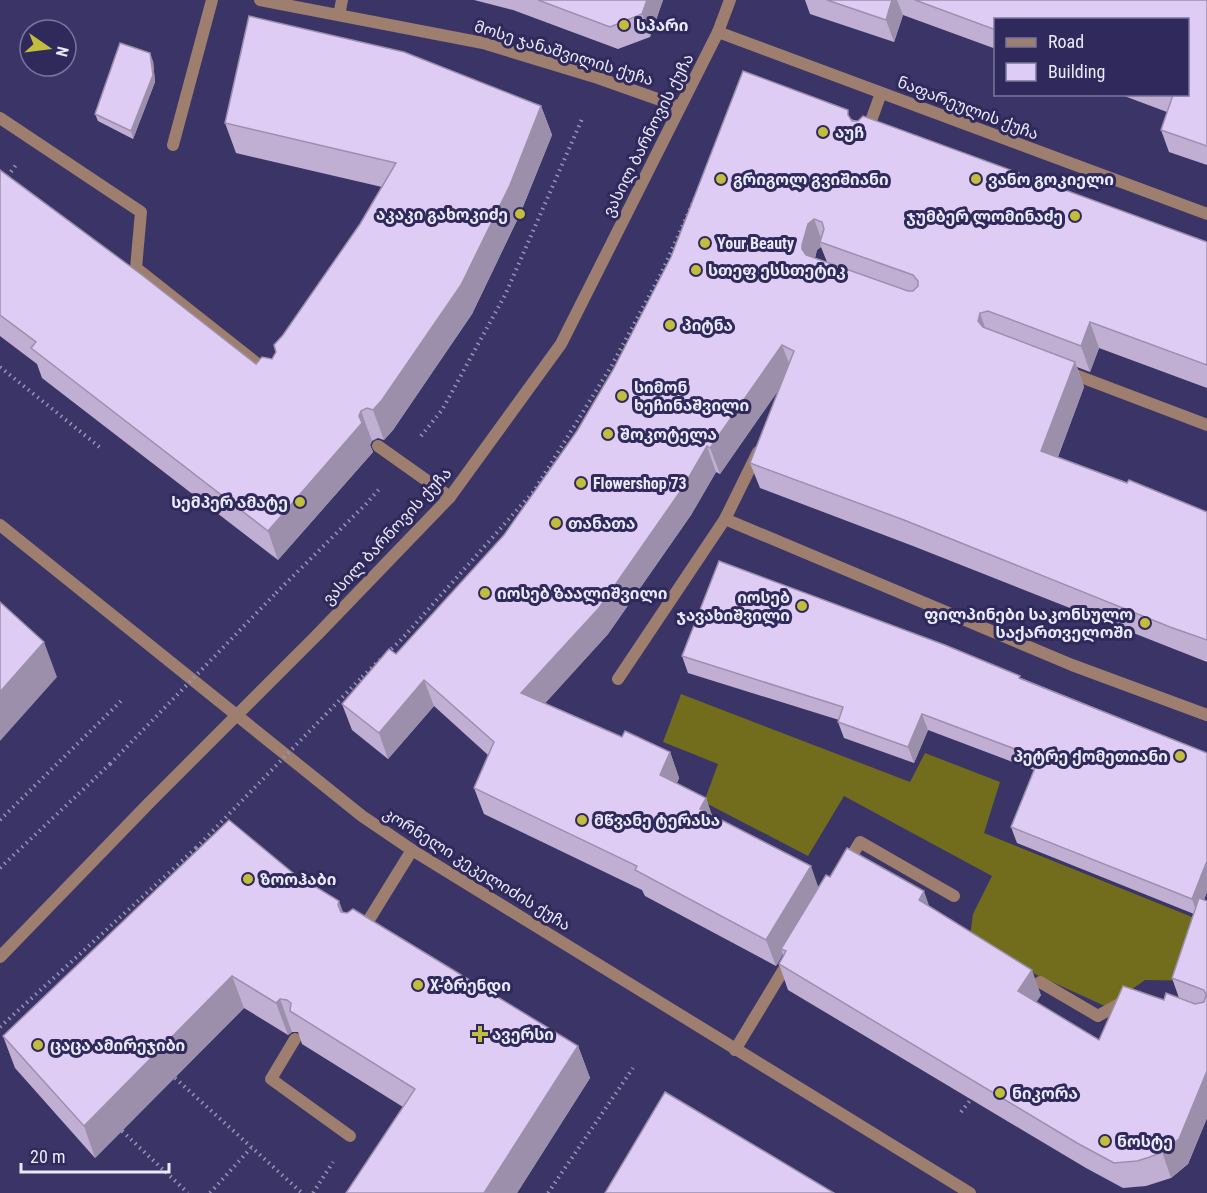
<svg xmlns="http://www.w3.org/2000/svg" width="1207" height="1193" viewBox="0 0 1207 1193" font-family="'Roboto Condensed','Noto Sans Georgian',sans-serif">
<rect width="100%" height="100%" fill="#3a3467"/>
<!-- forest -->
<polygon fill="#716d1d" points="681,694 910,782 925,753 1000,782 984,833 1202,921 1207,981 1145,980 1107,1007 969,944 973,914 992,876 844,796 808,856 704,802 718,764 663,742"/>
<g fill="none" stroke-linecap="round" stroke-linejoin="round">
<!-- path -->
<g stroke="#9895b7" stroke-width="4" stroke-dasharray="1.5 4.5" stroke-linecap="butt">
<polyline points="0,186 16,165"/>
<polyline points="0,367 102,449"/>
<polyline points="421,436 442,410 505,295 582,119"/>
<polyline points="276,593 366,504 381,487"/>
<polyline points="387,653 400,641 534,491 612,365 662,272 695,198"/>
<polyline points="362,677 382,658"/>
<polyline points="0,820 123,699"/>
<polyline points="0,868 110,764"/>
<polyline points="0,1027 196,848"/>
<polyline points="175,1078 302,1193"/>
<polyline points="961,1112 972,1098"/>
<polyline points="122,1131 188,1193"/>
<polyline points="210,1193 251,1148"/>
<polyline points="313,1193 333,1162"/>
<polyline points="548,1193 633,1068"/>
</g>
<!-- service -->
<g stroke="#9d7e6f" stroke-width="12">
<polyline points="339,15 342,0"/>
<polyline points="0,118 141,212 136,268 269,373"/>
<polyline points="867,132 881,93"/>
<polyline points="173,145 212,0"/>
<polyline points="1065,371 1207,425"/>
<polyline points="378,446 450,497"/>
<polyline points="618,679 725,519 758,452"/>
<polyline points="847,864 860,842 954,896"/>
<polyline points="362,931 412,850"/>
<polyline points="1040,982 1098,1016 1128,999"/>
<polyline points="295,1039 271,1079 350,1136"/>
<polyline points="735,1050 790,959"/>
</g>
<!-- minor -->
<g stroke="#9d7e6f" stroke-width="12">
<polyline points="260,0 483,43 598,78 680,107"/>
<polyline points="718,32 1207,214"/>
<polyline points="725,519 1072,665 1207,715"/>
</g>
<!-- tertiary -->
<g stroke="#9d7e6f" stroke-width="12">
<polyline points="0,525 362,816 412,850 970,1193"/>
<polyline points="318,634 450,497 561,344 718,32 730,0"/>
<polyline points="0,957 149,803"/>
</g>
<!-- path-bridge -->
<g stroke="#9895b7" stroke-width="4" stroke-dasharray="1.5 4.5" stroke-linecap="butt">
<polyline points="110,764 276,593"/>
<polyline points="196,848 362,677"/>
</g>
<!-- tertiary-bridge -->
<polyline stroke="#9d7e6f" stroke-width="12" points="149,803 318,634"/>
</g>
<!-- wall -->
<g fill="#c0afd3" fill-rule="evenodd">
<polygon points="474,0 663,0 650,37 618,49 513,10"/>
<polygon points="805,0 1207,0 1207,165 1169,152 1161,130 1167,112 1119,94 1188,94 996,20 996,49 903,15 894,42 810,14"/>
<polygon points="153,61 155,82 133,139 98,121 95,114"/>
<polygon points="541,106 552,135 520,214 472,314 393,430 384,440 378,438 372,441 370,445 373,452 278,560 42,378 37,364 0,336 0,170 256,364 272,359 276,352 283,335 360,224 382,187 236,153 225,123"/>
<path d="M 851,119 L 1207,242 L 1207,388 L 1099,348 L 1090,372 L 1077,367 L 1084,387 L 1058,457 L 1207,512 L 1207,662 L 913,546 L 760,488 L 750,463 L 779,389 L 720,474 L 716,472 L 691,515 L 608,634 L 545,703 L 622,737 L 670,752 L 679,778 L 677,783 L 706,798 L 712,816 L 818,887 L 830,877 L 929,906 L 1041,995 L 1036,1002 L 1099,1040 L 1164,1000 L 1179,998 L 1172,978 L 1194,914 L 1017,843 L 1011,827 L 1034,770 L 928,730 L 914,763 L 844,738 L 838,722 L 839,720 L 688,673 L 682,656 L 1021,678 L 1207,753 L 1207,892 L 1204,900 L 1207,901 L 1207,1118 L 1188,1164 L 1171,1178 L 1146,1186 L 1123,1188 L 1086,1168 L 788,990 L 779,964 L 784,956 L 783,954 L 776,966 L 645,896 L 642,890 L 484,814 L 474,788 L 488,755 L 434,706 L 388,759 L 352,730 L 342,704 L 396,654 L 504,535 ZM 821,247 L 827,262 L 815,258 L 817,250 Z"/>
<polygon points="293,873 343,912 578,1046 590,1078 517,1193 346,1193 403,1107 302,1044 298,1032 292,1032 288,1035 244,1008 95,1158 15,1068 3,1036"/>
</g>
<!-- shaded-wall -->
<g fill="#9c8fac">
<polygon points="647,0 663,0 650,37 642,14"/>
<polygon points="892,0 897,0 903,15 894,42 886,20"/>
<polygon points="150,53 153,61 155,82 133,139 131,131"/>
<polygon points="541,106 552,135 520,214 472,314 393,430 384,440 373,410"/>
<polygon points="814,219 823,243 820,242 821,247 817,250 811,271 802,249 802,245 808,224"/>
<polygon points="980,313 989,339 978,321"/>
<polygon points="1090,322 1099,348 1090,372 1081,346"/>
<polygon points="782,345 792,371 720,474 710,448"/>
<polygon points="1075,362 1084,387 1050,477 1041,451"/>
<polygon points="361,411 372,441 370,445 373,452 278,560 268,531 359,416"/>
<polygon points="707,446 716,472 691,515 608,634 531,719 521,693"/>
<polygon points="44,642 57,677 0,741 0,692"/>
<polygon points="424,680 434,706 388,759 379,733"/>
<polygon points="922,714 928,730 914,763 908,747"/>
<polygon points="670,752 679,778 669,801 660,775"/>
<polygon points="706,798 715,824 700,809"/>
<polygon points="1207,861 1207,892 1198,916 1192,899"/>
<polygon points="811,866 820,892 781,949 783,954 776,966 766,940"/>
<polygon points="924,891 933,917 919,900"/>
<polygon points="339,901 351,933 338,905"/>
<polygon points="1032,970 1041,995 1027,1017 1018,991"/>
<polygon points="232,976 244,1008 95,1158 84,1126"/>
<polygon points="280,999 292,1032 288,1035 276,1003"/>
<polygon points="578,1046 590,1078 517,1193 484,1193"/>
<polygon points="1207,1071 1207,1118 1188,1164 1171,1178 1162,1152"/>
</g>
<!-- building -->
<g fill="#dfccf5" stroke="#9c8fac" stroke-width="1.5" fill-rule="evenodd">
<polygon points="538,0 647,0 642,14 610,27"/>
<polygon points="827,0 892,0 886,20"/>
<polygon points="915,0 1207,0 1207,146 1161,130 1173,95 1172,94 1188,94 1188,20 996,20 996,30"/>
<polygon points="249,16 404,52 541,106 510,185 461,285 382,400 373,410 367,408 361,411 359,416 362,423 268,531 31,348 36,342 0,315 0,170 142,275 256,364 262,357 272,359 276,352 274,345 283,335 360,224 396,163 225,123"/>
<polygon points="120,43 150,53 153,75 131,131 95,114"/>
<path d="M 743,71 L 848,110 L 848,115 L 852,121 L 858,121 L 863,116 L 1207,242 L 1207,365 L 1090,322 L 1081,346 L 988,311 L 980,313 L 978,321 L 983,327 L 1075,362 L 1041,451 L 1127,483 L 1129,480 L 1207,512 L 1207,640 L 1170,627 L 904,520 L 750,463 L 794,351 L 782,345 L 710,448 L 707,446 L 682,489 L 599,608 L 521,693 L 622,737 L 625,731 L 670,752 L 660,775 L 706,798 L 700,809 L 811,866 L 766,940 L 635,870 L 637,866 L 474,788 L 494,742 L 424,680 L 379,733 L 342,704 L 389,649 L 396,654 L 504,535 L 577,431 L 613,370 L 671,257 ZM 814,219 L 822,222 L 824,229 L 820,242 L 913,275 L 918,281 L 918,286 L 913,291 L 908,291 L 806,255 L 802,249 L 802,245 L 808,224 Z"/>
<polygon points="719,561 945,645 1020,676 1019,678 1207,753 1207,861 1192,899 1011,827 1039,758 922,714 908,747 838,722 843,707 682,656"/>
<polygon points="0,602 44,642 0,692"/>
<polygon points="229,820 293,873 339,901 338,905 341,912 347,913 353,909 578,1046 484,1193 346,1193 415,1089 290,1011 291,1003 287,1000 280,999 276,1003 232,976 84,1126 3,1036"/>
<polygon points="847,848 924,891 919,900 1032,970 1018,991 1099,1040 1123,986 1164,1000 1166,993 1195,1004 1204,1002 1206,995 1204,990 1172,978 1199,898 1207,901 1207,1071 1179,1139 1162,1152 1150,1157 1137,1161 1114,1163 1077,1143 779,964 786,951 781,949 826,875 830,877"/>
<polygon points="665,1092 834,1193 605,1193"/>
</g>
<!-- markers -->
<g fill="#c3bd3e" stroke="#30295b" stroke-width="2">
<circle cx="624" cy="25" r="6"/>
<circle cx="823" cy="132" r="6"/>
<circle cx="721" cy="179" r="6"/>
<circle cx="976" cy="179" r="6"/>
<circle cx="520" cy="214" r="6"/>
<circle cx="1075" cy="216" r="6"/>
<circle cx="705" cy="243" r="6"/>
<circle cx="696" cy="270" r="6"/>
<circle cx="670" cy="325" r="6"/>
<circle cx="622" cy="396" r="6"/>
<circle cx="608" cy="434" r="6"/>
<circle cx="581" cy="483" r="6"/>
<circle cx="300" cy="502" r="6"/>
<circle cx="556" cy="523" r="6"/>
<circle cx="485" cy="593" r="6"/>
<circle cx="802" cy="606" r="6"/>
<circle cx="1145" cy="623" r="6"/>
<circle cx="1180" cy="756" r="6"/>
<circle cx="582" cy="820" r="6"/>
<circle cx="248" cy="879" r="6"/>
<circle cx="418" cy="985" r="6"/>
<path d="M477 1025h6v6h6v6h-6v6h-6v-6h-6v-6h6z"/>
<circle cx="38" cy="1045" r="6"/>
<circle cx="1000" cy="1093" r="6"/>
<circle cx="1105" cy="1141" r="6"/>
</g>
<g text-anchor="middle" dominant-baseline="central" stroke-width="6" stroke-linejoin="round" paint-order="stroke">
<!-- poi labels -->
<g font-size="16" font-weight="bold" fill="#e9e9fc" stroke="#30295b" text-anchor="start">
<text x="636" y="25">სპარი</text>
<text x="835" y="132">აუჩ</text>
<text x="733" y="179">გრიგოლ გვიშიანი</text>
<text x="988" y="179">ვანო გოკიელი</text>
<text x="508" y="214" text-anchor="end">აკაკი გახოკიძე</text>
<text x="1063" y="216" text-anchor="end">ჯუმბერ ლომინაძე</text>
<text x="717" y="243">Your Beauty</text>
<text x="708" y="270">სთეფ ესსთეტიკ</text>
<text x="682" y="325">პიტნა</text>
<text x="634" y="387">სიმონ<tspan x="634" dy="18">ხეჩინაშვილი</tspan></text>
<text x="620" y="434">შოკოტელა</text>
<text x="593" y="483">Flowershop 73</text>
<text x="288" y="502" text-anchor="end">სემპერ ამატე</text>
<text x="568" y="523">თანათა</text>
<text x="497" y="593">იოსებ ზაალიშვილი</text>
<text x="790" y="597" text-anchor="end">იოსებ<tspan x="790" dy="18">ჯავახიშვილი</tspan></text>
<text x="1133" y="614" text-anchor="end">ფილპინები საკონსულო<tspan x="1133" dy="18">საქართველოში</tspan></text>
<text x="1168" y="756" text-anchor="end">პეტრე ქომეთიანი</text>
<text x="594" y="820">მწვანე ტერასა</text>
<text x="260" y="879">ზოოჰაბი</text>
<text x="430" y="985">X-ბრენდი</text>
<text x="492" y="1034">ავერსი</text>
<text x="50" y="1045">ცაცა ამირეჯიბი</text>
<text x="1012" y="1093">ნიკორა</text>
<text x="1117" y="1141">ნოსტე</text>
</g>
<!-- street labels -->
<g font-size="16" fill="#e9e9fc" stroke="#30295b">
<text transform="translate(564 53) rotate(17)">მოსე ჯანაშვილის ქუჩა</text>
<text transform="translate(968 108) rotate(21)">ნაფარეულის ქუჩა</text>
<text transform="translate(648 135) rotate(-63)">ვასილ ბარნოვის ქუჩა</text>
<text transform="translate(387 536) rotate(-47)">ვასილ ბარნოვის ქუჩა</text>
<text transform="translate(477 869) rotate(32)">კორნელი კეკელიძის ქუჩა</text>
</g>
</g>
<!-- legend -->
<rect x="994" y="18" width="195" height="78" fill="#30295b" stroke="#7a769b" stroke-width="1.5"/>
<rect x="1006" y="38" width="30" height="9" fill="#9d7e6f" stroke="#7a769b" stroke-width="1.5"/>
<text x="1048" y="48" font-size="18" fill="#e9e9fc">Road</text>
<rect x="1006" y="63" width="30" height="18" fill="#dfccf5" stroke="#7a769b" stroke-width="1.5"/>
<text x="1048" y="78" font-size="18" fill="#e9e9fc">Building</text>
<!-- north arrow -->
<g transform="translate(48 48) rotate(104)"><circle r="28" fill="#30295b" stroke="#7a769b" stroke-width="1.5"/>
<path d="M0-4.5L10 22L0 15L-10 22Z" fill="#c3bd3e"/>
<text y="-9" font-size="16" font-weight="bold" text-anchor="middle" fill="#e9e9fc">N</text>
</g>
<!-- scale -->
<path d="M21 1163v9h148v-9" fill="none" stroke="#e9e9fc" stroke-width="3"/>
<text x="30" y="1163" font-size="18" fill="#e9e9fc" stroke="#30295b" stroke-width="4.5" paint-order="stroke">20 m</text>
</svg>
